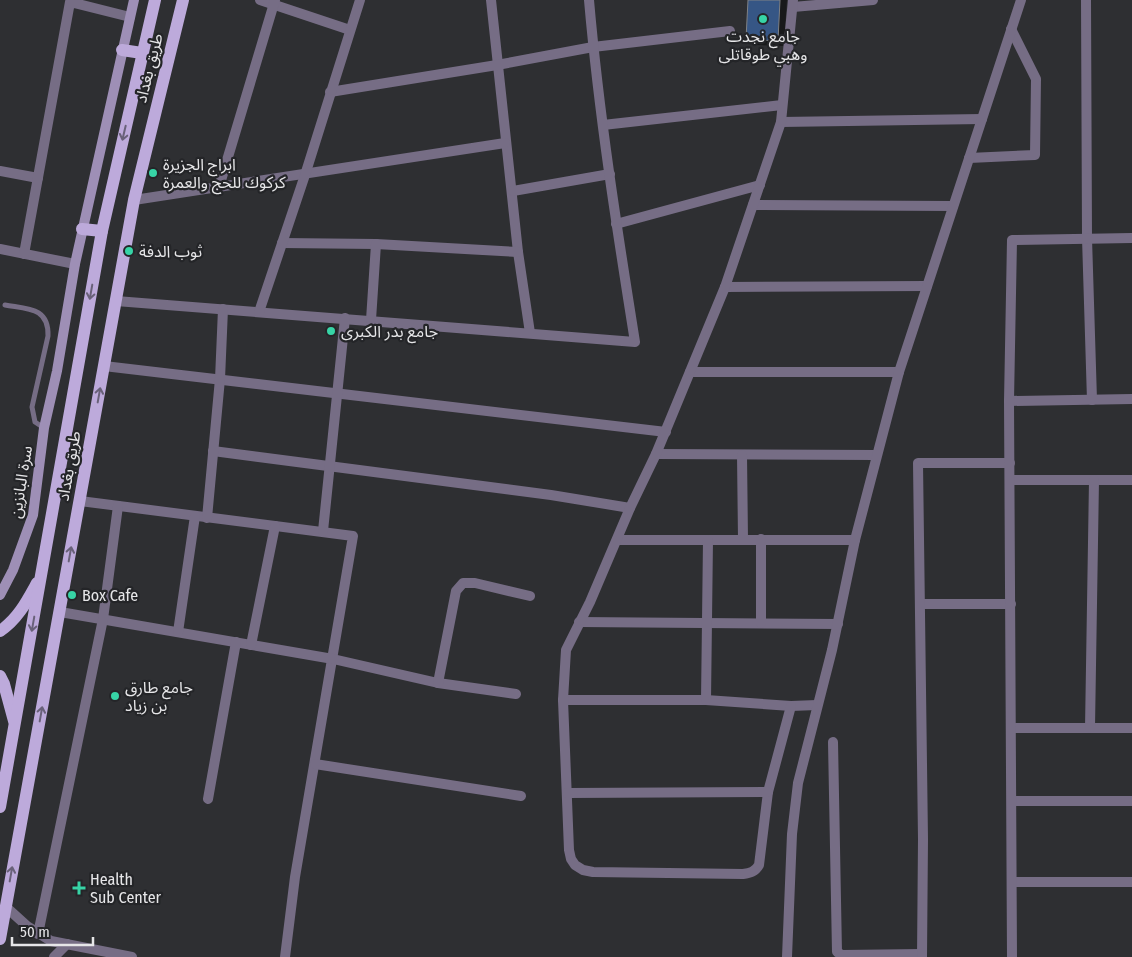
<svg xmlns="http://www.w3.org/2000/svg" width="1132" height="957" viewBox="0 0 1132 957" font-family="'Fira Sans Condensed','Noto Sans Arabic',sans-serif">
<rect width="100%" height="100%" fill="#2e2f32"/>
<!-- shadow -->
<polygon fill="#0007" points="749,0 787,0 784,46 753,45 747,38"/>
<!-- building -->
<polygon fill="#365685" stroke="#808285" points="748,0 780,0 778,41 746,39"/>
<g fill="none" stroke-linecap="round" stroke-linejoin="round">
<!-- service -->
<path stroke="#766d85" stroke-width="5" d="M 5,305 C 27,309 49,307 48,336 L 32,407 L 35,422 L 44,428"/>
<!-- minor -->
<g stroke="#766d85" stroke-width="10">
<polyline points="260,0 350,30"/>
<polyline points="491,0 518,252 530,333"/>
<polyline points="1086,0 1087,238 1092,400"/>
<polyline points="793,7 873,0"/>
<polyline points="330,92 497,65 593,47 730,31"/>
<polyline points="781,122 982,119"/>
<polyline points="603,125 782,105"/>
<polyline points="969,158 1035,155 1036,79 1011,29"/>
<polyline points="0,171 38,178"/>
<polyline points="219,187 275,0"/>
<polyline points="513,191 610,174"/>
<polyline points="134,200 505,143"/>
<polyline points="753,205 953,206"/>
<polyline points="616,224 760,185"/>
<polyline points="282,243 376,244 518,252"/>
<polyline points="0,249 75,264"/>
<polyline points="24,254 70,2 130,17"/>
<polyline points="725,287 927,286"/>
<path d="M 116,301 L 635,342 C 617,229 599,115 589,0"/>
<polyline points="259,312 305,175 360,0"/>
<polyline points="371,320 376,244"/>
<polyline points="104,366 666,432"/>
<polyline points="690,372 899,372"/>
<polyline points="1009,401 1132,399"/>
<polyline points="213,451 551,495 630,508"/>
<polyline points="656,454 876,455"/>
<polyline points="742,455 743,539"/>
<polyline points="1010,480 1132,480"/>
<polyline points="80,501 353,536 295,877 285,957"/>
<polyline points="207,518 220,379 223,309"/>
<polyline points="323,531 345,318"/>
<polyline points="617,540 855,540"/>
<polyline points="920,604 1011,604"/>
<polyline points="60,612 333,659 438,683 516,694"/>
<polyline points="579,622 838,624"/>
<polyline points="761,623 761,539"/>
<polyline points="178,632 195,516"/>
<polyline points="251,645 275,526"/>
<polyline points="438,683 456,591 463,583 475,583 530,596"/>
<polyline points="563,700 706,700 791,706 817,705"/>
<polyline points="706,700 708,540"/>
<path d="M 791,706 L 768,792 L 759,865 C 755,872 750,873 743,874 L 593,872 L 583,870 L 575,865 L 571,859 L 569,850 L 563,700 L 566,650 L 590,602 L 630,508 L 656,454 L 725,287 L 781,122 L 793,0"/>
<polyline points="1011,728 1132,728"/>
<polyline points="1090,728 1094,480"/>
<polyline points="833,742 837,952 842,955 922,954"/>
<polyline points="315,764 521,796"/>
<polyline points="567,793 768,792"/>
<polyline points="208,799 236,642"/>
<polyline points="1012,801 1132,801"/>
<polyline points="1012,882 1132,882"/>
<polyline points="6,907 27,926 51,941 132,957"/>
<polyline points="38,934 103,619 118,506"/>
<polyline points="54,957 67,944"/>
<polyline points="787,957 792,834 798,783 832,650 855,540 899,372 1021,0"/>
<polyline points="922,957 923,839 918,463 1010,463"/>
<polyline points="1012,957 1009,401 1012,240 1132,238"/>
</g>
<!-- secondary -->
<polyline stroke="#9e8fb6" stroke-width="10" points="0,595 13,570 33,515 44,428 57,371 75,264 134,0"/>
<!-- primary -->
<g stroke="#bdaadb" stroke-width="12">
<polyline points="122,50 142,53"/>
<polyline points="82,229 102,231"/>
<path d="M 0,631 C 18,619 27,601 37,583"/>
<polyline points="0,676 4,684 14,721"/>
<polyline points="0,807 102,231 155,0"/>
<polyline points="0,939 134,200 183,0"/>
</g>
</g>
<!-- one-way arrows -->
<defs><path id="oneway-shaft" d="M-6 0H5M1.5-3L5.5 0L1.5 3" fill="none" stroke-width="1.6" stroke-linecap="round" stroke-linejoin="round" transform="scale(1.25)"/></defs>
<g stroke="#696179">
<use href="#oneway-shaft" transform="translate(124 133) rotate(103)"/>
<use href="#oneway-shaft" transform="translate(91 292) rotate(100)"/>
<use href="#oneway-shaft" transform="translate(99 395) rotate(-80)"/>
<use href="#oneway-shaft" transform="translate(70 554) rotate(-80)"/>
<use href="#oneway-shaft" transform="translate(33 624) rotate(100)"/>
<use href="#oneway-shaft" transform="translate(41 714) rotate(-80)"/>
<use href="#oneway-shaft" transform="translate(11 874) rotate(-80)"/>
</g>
<!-- markers -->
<g fill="#37d4a6" stroke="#242528" stroke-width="2">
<circle cx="763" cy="19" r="5"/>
<circle cx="153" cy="173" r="5"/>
<circle cx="129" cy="251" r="5"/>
<circle cx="331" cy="331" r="5"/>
<circle cx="72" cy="595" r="5"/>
<circle cx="115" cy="696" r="5"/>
<path d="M76.5 880.5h5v5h5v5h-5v5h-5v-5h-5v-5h5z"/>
</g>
<g text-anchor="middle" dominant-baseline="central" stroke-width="4.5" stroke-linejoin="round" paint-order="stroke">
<!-- poi labels -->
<g font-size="16" fill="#e6e6e8" stroke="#242528" text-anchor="start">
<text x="763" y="36" text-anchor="middle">جامع نجدت<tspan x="763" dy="18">وهبي طوقاتلى</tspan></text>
<text x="163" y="164">ابراج الجزيرة<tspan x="163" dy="18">كركوك للحج والعمرة</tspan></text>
<text x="139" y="251">ثوب الدفة</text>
<text x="341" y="331">جامع بدر الكبرى</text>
<text x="82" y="595">Box Cafe</text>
<text x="125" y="687">جامع طارق<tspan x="125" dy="18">بن زياد</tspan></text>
<text x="90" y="879">Health<tspan x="90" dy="18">Sub Center</tspan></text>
</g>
<!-- street labels -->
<g font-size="16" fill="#e6e6e8" stroke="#242528">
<text transform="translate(149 68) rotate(-76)">طريق بغداد</text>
<text transform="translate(69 466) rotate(-80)">طريق بغداد</text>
<text transform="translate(21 482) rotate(-81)">سرة البانزين</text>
</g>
</g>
<!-- scale -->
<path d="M12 937v8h81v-8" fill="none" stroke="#e6e6e8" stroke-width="2.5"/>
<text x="20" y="937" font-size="15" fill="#e6e6e8" stroke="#242528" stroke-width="4" paint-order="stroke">50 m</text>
</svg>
